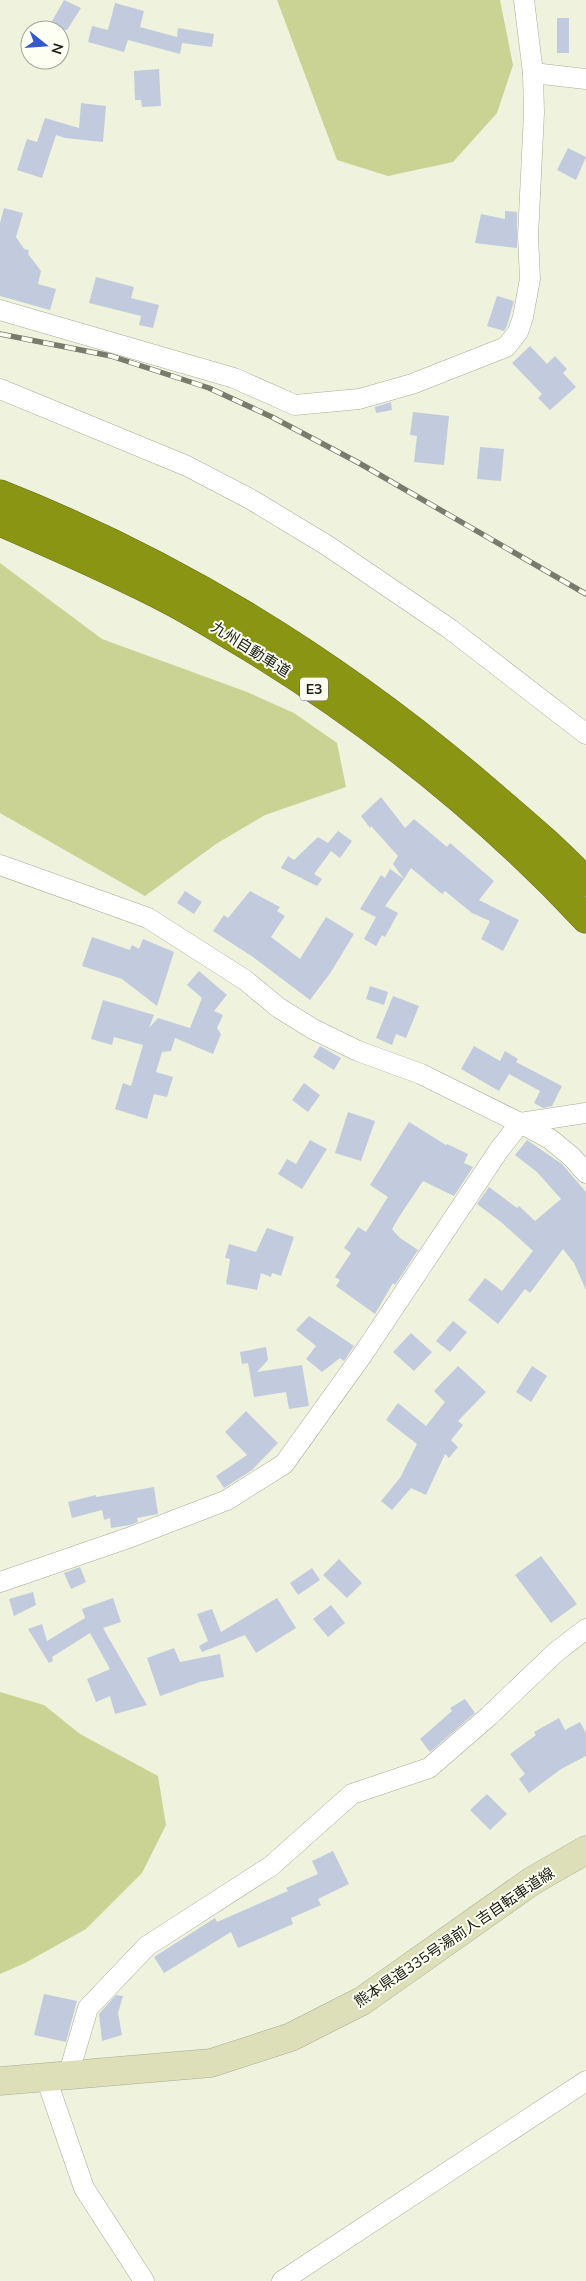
<svg xmlns="http://www.w3.org/2000/svg" width="586" height="2281" viewBox="0 0 586 2281" font-family="Mulish,'Noto Sans JP',sans-serif">
<rect width="100%" height="100%" fill="#eff2dd"/>
<!-- green -->
<g fill="#cad393">
<polygon points="277,0 500,0 513,65 497,113 453,162 388,176 337,160"/>
<polygon points="0,563 102,639 247,692 294,713 337,743 346,787 265,815 216,844 145,896 0,813"/>
<polygon points="0,1692 44,1705 80,1734 158,1776 166,1825 142,1873 86,1929 25,1963 0,1974"/>
</g>
<!-- building -->
<g fill="#c2cbde">
<polygon points="64,0 81,8 67,30 47,30"/>
<polygon points="115,3 144,11 140,27 177,37 178,28 214,34 212,47 182,43 180,54 128,40 124,52 88,42 92,26 108,30"/>
<rect x="557" y="18" width="12" height="35"/>
<polygon points="159,69 161,106 142,107 141,100 135,100 134,71"/>
<polygon points="81,103 106,106 103,142 65,138 56,135 42,178 17,170 27,139 37,142 45,118 79,128"/>
<polygon points="568,148 586,157 576,180 557,170"/>
<polygon points="4,208 23,213 16,237 24,249 29,250 28,254 41,271 38,284 56,289 50,310 0,296 0,223"/>
<polygon points="505,211 517,212 517,248 475,243 481,214 505,219"/>
<polygon points="96,277 134,287 131,298 159,305 153,328 139,325 141,316 89,303"/>
<polygon points="497,296 514,301 507,326 504,331 487,326"/>
<polygon points="530,346 547,364 555,356 567,369 563,373 576,387 550,410 538,398 542,394 512,363"/>
<polygon points="391,402 392,410 376,413 375,407"/>
<polygon points="413,412 449,416 444,465 414,462 417,436 410,435"/>
<polygon points="480,447 504,449 501,481 477,479"/>
<polygon points="381,797 405,828 414,819 447,847 450,843 494,881 479,900 519,920 503,951 481,939 490,921 472,913 445,891 442,894 411,868 404,879 393,864 398,856 371,826 370,828 361,816"/>
<polygon points="338,831 352,841 340,858 331,851 314,874 322,879 317,886 281,868 288,856 294,860 318,837 328,843"/>
<polygon points="390,869 404,879 385,906 398,913 385,937 382,935 376,946 364,939 376,917 360,909 381,875 385,878"/>
<polygon points="185,891 202,902 194,914 177,903"/>
<polygon points="250,891 280,907 277,911 285,916 271,937 300,959 326,917 354,934 331,972 310,1000 253,957 213,931 224,915 228,918"/>
<polygon points="92,937 130,950 132,945 139,949 143,939 174,952 157,1006 122,979 82,966"/>
<polygon points="199,971 227,995 214,1011 223,1015 217,1028 221,1034 213,1054 175,1038 171,1051 162,1052 156,1072 173,1077 167,1097 154,1094 147,1119 115,1109 123,1083 131,1086 143,1045 114,1037 112,1045 91,1039 103,1000 154,1015 149,1028 158,1018 190,1028 202,998 187,985"/>
<polygon points="370,986 388,992 384,1005 366,999"/>
<polygon points="393,996 419,1006 406,1038 396,1034 392,1045 376,1038"/>
<polygon points="320,1046 341,1058 334,1070 313,1057"/>
<polygon points="474,1046 500,1061 505,1051 518,1059 516,1062 562,1086 552,1106 543,1108 534,1103 540,1091 509,1074 499,1091 461,1069"/>
<polygon points="304,1083 320,1095 308,1112 292,1100"/>
<polygon points="348,1112 375,1121 361,1161 335,1153"/>
<polygon points="409,1122 446,1145 447,1144 468,1154 464,1163 473,1167 454,1196 423,1181 399,1217 392,1229 400,1238 418,1250 395,1285 393,1283 375,1314 336,1286 340,1280 335,1277 351,1253 344,1248 358,1227 366,1232 388,1197 370,1185"/>
<polygon points="310,1140 327,1149 302,1189 278,1174 287,1159 296,1164"/>
<polygon points="527,1140 562,1164 586,1192 586,1290 574,1263 563,1249 530,1293 525,1289 498,1324 468,1300 485,1278 502,1291 533,1251 501,1222 477,1204 489,1187 517,1208 519,1206 535,1221 561,1199 537,1172 515,1155"/>
<polygon points="267,1228 294,1237 281,1276 272,1273 271,1277 261,1273 257,1290 226,1284 230,1259 225,1258 229,1244 256,1252"/>
<polygon points="309,1316 354,1346 344,1361 340,1358 322,1372 306,1359 316,1346 296,1330"/>
<polygon points="453,1321 467,1332 450,1352 436,1341"/>
<polygon points="411,1333 432,1352 414,1371 393,1352"/>
<polygon points="266,1347 268,1360 257,1372 302,1365 309,1406 289,1409 286,1392 254,1397 248,1363 242,1364 240,1352"/>
<polygon points="458,1366 486,1392 458,1421 463,1425 451,1440 458,1447 449,1458 445,1454 426,1495 411,1488 392,1510 381,1501 400,1478 417,1444 386,1420 398,1403 426,1426 445,1402 434,1391"/>
<polygon points="532,1366 547,1376 531,1402 516,1392"/>
<polygon points="246,1411 278,1443 252,1470 224,1488 216,1476 247,1455 225,1432"/>
<polygon points="154,1487 158,1514 137,1518 138,1522 130,1525 111,1528 110,1518 104,1520 102,1510 72,1518 68,1502 96,1495 96,1497"/>
<polygon points="541,1556 577,1604 551,1623 515,1575"/>
<polygon points="339,1559 362,1583 347,1598 323,1575"/>
<polygon points="80,1567 86,1582 71,1589 64,1573"/>
<polygon points="312,1568 320,1580 298,1595 290,1583"/>
<polygon points="33,1592 36,1605 14,1616 9,1599"/>
<polygon points="113,1598 121,1622 103,1628 147,1705 115,1714 110,1696 96,1702 87,1679 110,1669 90,1633 52,1657 53,1661 49,1663 28,1629 42,1624 47,1641 85,1618 82,1609"/>
<polygon points="277,1598 296,1628 256,1653 245,1635 202,1652 199,1646 208,1641 197,1614 212,1609 221,1632"/>
<polygon points="331,1605 345,1623 328,1637 313,1619"/>
<polygon points="174,1648 180,1662 220,1654 224,1677 200,1682 160,1696 147,1658"/>
<polygon points="465,1699 475,1713 430,1752 420,1739 452,1711 450,1708"/>
<polygon points="559,1718 565,1730 580,1722 586,1733 586,1756 561,1769 529,1793 519,1779 525,1774 510,1754 536,1735 534,1732"/>
<polygon points="487,1794 507,1814 490,1830 470,1810"/>
<polygon points="333,1851 349,1884 318,1899 321,1905 291,1918 293,1924 238,1948 231,1932 164,1973 154,1957 215,1918 217,1922 288,1891 286,1888 318,1874 312,1861"/>
<polygon points="44,1994 77,2001 66,2042 34,2035"/>
<polygon points="116,1995 123,1996 118,2013 122,2035 102,2041 99,2014"/>
</g>
<g fill="none" stroke-linecap="round" stroke-linejoin="round">
<!-- street casing -->
<g stroke="#a9ac98" stroke-width="21">
<g id="street">
<polyline points="533,73 586,79"/>
<polyline points="0,310 234,378 295,405 359,399 412,384 506,347 518,332 523,317 530,279 528,236 534,113 533,73 524,0"/>
<polyline points="0,389 187,466 252,500 328,546 450,629 586,734"/>
<polyline points="0,865 148,918 245,980 279,1008 313,1029 358,1051 421,1074 520,1123 550,1139 572,1157 586,1173"/>
<polyline points="0,1582 131,1537 227,1500 284,1464 363,1354 499,1150 520,1123 586,1113"/>
<polyline points="68,2076 88,2008 147,1946 271,1866 352,1794 429,1768 489,1716 556,1652 586,1629"/>
<polyline points="46,2078 84,2188 144,2281"/>
<polyline points="282,2281 586,2081"/>
</g>
</g>
<!-- secondary casing -->
<g stroke="#a9ac98" stroke-width="29">
<polyline id="secondary" points="0,2081 211,2063 291,2037 362,2001 532,1881 586,1850"/>
</g>
<!-- highway casing -->
<g stroke="#656c16" stroke-width="29">
<g id="highway">
<path d="M 0,494 C 175,563 337,663 480,785 C 516,816 554,847 586,882"/>
<path d="M 0,522 C 58,547 115,572 171,601 C 192,612 213,625 233,637 C 362,714 483,809 586,919"/>
</g>
</g>
<!-- street -->
<use href="#street" stroke="#fff" stroke-width="20"/>
<!-- secondary -->
<use href="#secondary" stroke="#dcdfb8" stroke-width="28"/>
<!-- highway -->
<use href="#highway" stroke="#8a9514" stroke-width="28"/>
<!-- rail casing -->
<g stroke="#797b6d" stroke-width="5.5">
<polyline id="rail" points="0,334 111,356 209,388 272,417 359,463 586,594"/>
</g>
<!-- rail -->
<use href="#rail" stroke="#fcfff2" stroke-width="4" stroke-dasharray="11" stroke-linecap="butt"/>
</g>
<g text-anchor="middle" dominant-baseline="central" stroke-width="4" stroke-linejoin="round" paint-order="stroke">
<!-- shield labels -->
<rect fill="#fcfff2" stroke="#62645a" stroke-width="1" x="300" y="677.5" width="28" height="23" rx="4"/>
<g font-size="14" font-weight="bold" fill="#202119">
<text x="314" y="689">E3</text>
</g>
<!-- street labels -->
<g font-size="15" fill="#202119" stroke="#fcfff2">
<text transform="translate(251 649) rotate(32)">九州自動車道</text>
<text transform="translate(454 1937) rotate(-34)">熊本県道335号湯前人吉自転車道線</text>
</g>
</g>
<!-- north arrow -->
<g transform="translate(45 45) rotate(107)"><circle r="24" fill="#fcfff2" stroke="#a4a69b"/>
<path d="M0-4L9 19L0 12L-9 19Z" fill="#3659ca"/>
<text y="-8" font-size="14" font-weight="bold" text-anchor="middle" fill="#202119">N</text>
</g>
</svg>
